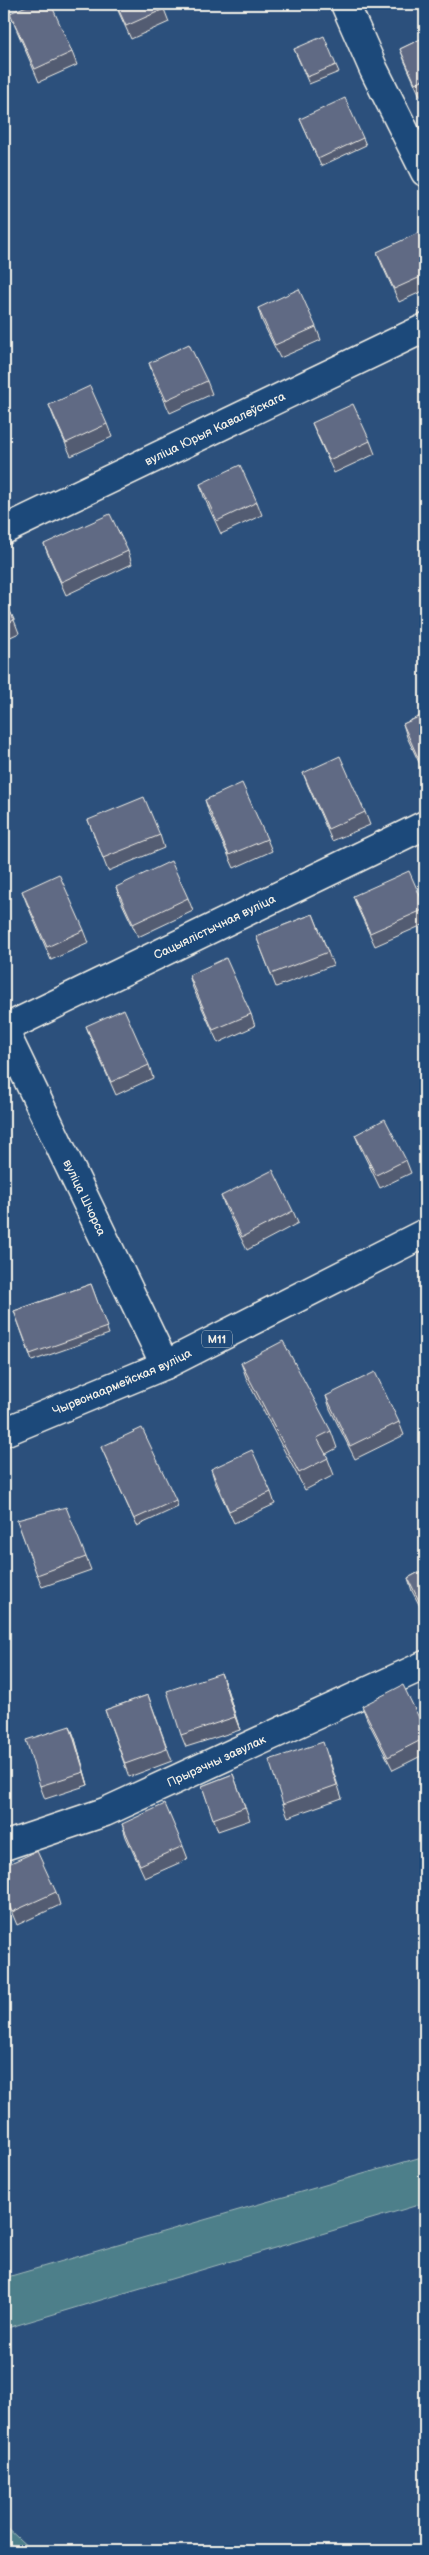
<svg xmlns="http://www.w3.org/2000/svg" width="429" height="2555" viewBox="0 0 429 2555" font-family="'Balsamiq Sans',sans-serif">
<rect width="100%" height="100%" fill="#2c507c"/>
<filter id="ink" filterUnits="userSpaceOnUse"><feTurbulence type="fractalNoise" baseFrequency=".02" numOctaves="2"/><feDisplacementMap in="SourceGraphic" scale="10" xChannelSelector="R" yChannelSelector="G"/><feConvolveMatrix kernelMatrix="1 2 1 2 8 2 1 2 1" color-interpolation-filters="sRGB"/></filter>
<g filter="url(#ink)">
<!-- green -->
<g fill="#4d7f8a" stroke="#a0b8b9">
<polygon points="425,2156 425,2203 4,2329 4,2278"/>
<polygon points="4,2525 32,2551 4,2551"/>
</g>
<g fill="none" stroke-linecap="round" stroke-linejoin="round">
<!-- minor casing -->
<g stroke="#f4f1e8" stroke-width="31">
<g id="minor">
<polyline points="345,4 374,70 425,172"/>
<path id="s1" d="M 4,530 L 425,328"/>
<path id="s2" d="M 4,1029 L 425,825"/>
<path id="s3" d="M 4,1030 L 165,1365"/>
<path id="s4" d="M 4,1846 L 105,1812 L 425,1665"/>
</g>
</g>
<!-- highway casing -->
<g stroke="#f4f1e8" stroke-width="31">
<g id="highway">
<path id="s5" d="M 4,1432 L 165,1365 L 425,1233"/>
</g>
</g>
<!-- minor -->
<use href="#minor" stroke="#1f4a7a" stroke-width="28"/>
<!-- highway -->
<use href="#highway" stroke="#1f4a7a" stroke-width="28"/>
</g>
<!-- wall -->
<g fill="#535b72" stroke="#f4f1e8">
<polygon points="115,4 162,4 169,22 131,39"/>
<polygon points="10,13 72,52 77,65 39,82 15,26"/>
<polygon points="425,37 425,94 420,96 405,62 400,49"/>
<polygon points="294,49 336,65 339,72 309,84"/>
<polygon points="300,119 363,138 366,145 321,166"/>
<polygon points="425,248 425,290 399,302 382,265 377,252"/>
<polygon points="258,308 316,327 321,340 280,358 262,321"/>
<polygon points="149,363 207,381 212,394 170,413 153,375"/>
<polygon points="49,405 107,424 112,437 71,456 54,418"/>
<polygon points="312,423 370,441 375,454 334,473 317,435"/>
<polygon points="200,484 257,502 262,515 221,534 204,497"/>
<polygon points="44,544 128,551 132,564 66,595 49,557"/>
<polygon points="4,598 14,620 19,633 4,640"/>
<polygon points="425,714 425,775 407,737 403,724"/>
<polygon points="303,773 365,812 370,825 332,841 308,786"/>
<polygon points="205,800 267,839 272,851 234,868 209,813"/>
<polygon points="88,820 160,835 164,848 108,871"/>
<polygon points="116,887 188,898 193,911 138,937 120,899"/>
<polygon points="22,891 84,930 89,943 51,960 27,904"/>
<polygon points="353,896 425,907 425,924 375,946 358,909"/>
<polygon points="313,914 333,965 276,987 256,936"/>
<polygon points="189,975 251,1014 255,1026 218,1043 193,988"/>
<polygon points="86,1026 149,1065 153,1078 116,1095 91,1039"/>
<polygon points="4,1120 6,1127 4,1128"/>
<polygon points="355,1135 406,1160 411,1173 380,1188 360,1147"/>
<polygon points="221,1196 293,1211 298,1223 247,1250 226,1209"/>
<polygon points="91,1284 109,1334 32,1361 14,1311"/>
<polygon points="241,1363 331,1431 337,1448 326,1454 334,1475 305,1490 247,1380"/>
<polygon points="326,1396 399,1422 404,1435 355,1459 330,1409"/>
<polygon points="101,1447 176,1500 178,1507 137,1526"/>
<polygon points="211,1469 271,1492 275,1504 234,1523 215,1482"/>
<polygon points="17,1520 86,1557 91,1570 42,1587"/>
<polygon points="425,1569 425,1616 412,1591 408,1578"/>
<polygon points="226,1686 240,1730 186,1747 181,1735"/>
<polygon points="148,1695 172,1761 129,1777 105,1710"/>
<polygon points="362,1706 425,1730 425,1754 393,1770 367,1719"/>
<polygon points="70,1726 75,1739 88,1785 45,1799 40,1786"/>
<polygon points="328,1755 342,1798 288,1817 283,1804"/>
<polygon points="233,1774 250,1820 218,1831 202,1786"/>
<polygon points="122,1824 183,1846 188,1859 145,1878 126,1837"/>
<polygon points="4,1866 56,1892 60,1905 17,1925 4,1894"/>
</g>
<!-- shaded-wall -->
<g fill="#444a5c" stroke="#f4f1e8">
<polygon points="221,1673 226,1686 240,1730 235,1717"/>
<polygon points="70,1726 75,1739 88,1785 84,1772"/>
</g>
<!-- building -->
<g fill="#616a84" stroke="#f4f1e8">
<polygon points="31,4 51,4 72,52 35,69 10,13"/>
<polygon points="116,4 162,4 164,9 126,26"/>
<polygon points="324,36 336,65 307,77 294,49"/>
<polygon points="425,37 425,79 415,83 400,49"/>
<polygon points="345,98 363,138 318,159 300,119"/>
<polygon points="418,233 425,248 425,275 394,289 377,252"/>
<polygon points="299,289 316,327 275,345 258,308"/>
<polygon points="189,344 207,381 166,400 149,363"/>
<polygon points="90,386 107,424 66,443 49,405"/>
<polygon points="353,404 370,441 329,460 312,423"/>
<polygon points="240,465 257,502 217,521 200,484"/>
<polygon points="110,514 128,551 61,582 44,544"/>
<polygon points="4,598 14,620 4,625"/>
<polygon points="425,714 425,759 420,762 403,724"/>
<polygon points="340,756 365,812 328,829 303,773"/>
<polygon points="242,783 267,839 229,855 205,800"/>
<polygon points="144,797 160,835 103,858 88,820"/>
<polygon points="171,861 188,898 133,924 116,887"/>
<polygon points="409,871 425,907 425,909 370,933 353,896"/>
<polygon points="59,874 84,930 47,947 22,891"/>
<polygon points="313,914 328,952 271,974 256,936"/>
<polygon points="226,958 251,1014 213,1030 189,975"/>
<polygon points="124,1009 149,1065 111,1082 86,1026"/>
<polygon points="385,1119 406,1160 376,1175 355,1135"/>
<polygon points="273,1170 293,1211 242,1237 221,1196"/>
<polygon points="91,1284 107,1327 30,1354 14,1311"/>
<polygon points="283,1341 331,1431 317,1438 328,1458 299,1473 241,1363"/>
<polygon points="375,1372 399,1422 350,1446 326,1396"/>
<polygon points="142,1428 176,1500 134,1519 101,1447"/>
<polygon points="252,1450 271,1492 229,1511 211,1469"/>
<polygon points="66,1507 86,1557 37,1575 17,1520"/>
<polygon points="425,1569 425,1613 408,1578"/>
<polygon points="221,1673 235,1717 181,1735 167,1691"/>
<polygon points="403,1685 425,1730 425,1738 388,1757 362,1706"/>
<polygon points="148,1695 167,1749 125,1764 105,1710"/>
<polygon points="70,1726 84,1772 40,1786 26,1740"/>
<polygon points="323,1742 337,1785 283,1804 269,1760"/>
<polygon points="233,1774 245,1807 213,1819 202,1786"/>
<polygon points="165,1804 183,1846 140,1865 122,1824"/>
<polygon points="37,1851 56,1892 12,1912 4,1892 4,1866"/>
</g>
</g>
<g text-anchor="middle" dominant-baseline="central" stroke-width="4.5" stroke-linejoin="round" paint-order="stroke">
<!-- shield labels -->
<rect fill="#1f4a7a" stroke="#b4bfc7" stroke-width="1" x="202" y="1330.5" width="30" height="17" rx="4"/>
<g font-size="11" font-weight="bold" fill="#f4f1e8">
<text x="217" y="1339">М11</text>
</g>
<!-- street labels -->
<g font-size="12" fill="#f4f1e8" stroke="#1f4a7a">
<text stroke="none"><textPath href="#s1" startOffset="234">вуліца Юрыя Кавалеўскага</textPath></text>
<text stroke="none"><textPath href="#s2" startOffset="234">Сацыялістычная вуліца</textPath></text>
<text stroke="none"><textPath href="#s3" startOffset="186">вуліца Шчорса</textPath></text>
<text stroke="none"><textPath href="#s5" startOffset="128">Чырвонаармейская вуліца</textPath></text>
<text stroke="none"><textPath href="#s4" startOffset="229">Прырэчны завулак</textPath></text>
</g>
</g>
<!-- margin -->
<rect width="429" height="2555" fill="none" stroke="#1f4a7a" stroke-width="20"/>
<rect x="10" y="10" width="409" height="2535" fill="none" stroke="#f4f1e8" stroke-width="2" filter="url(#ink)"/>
</svg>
